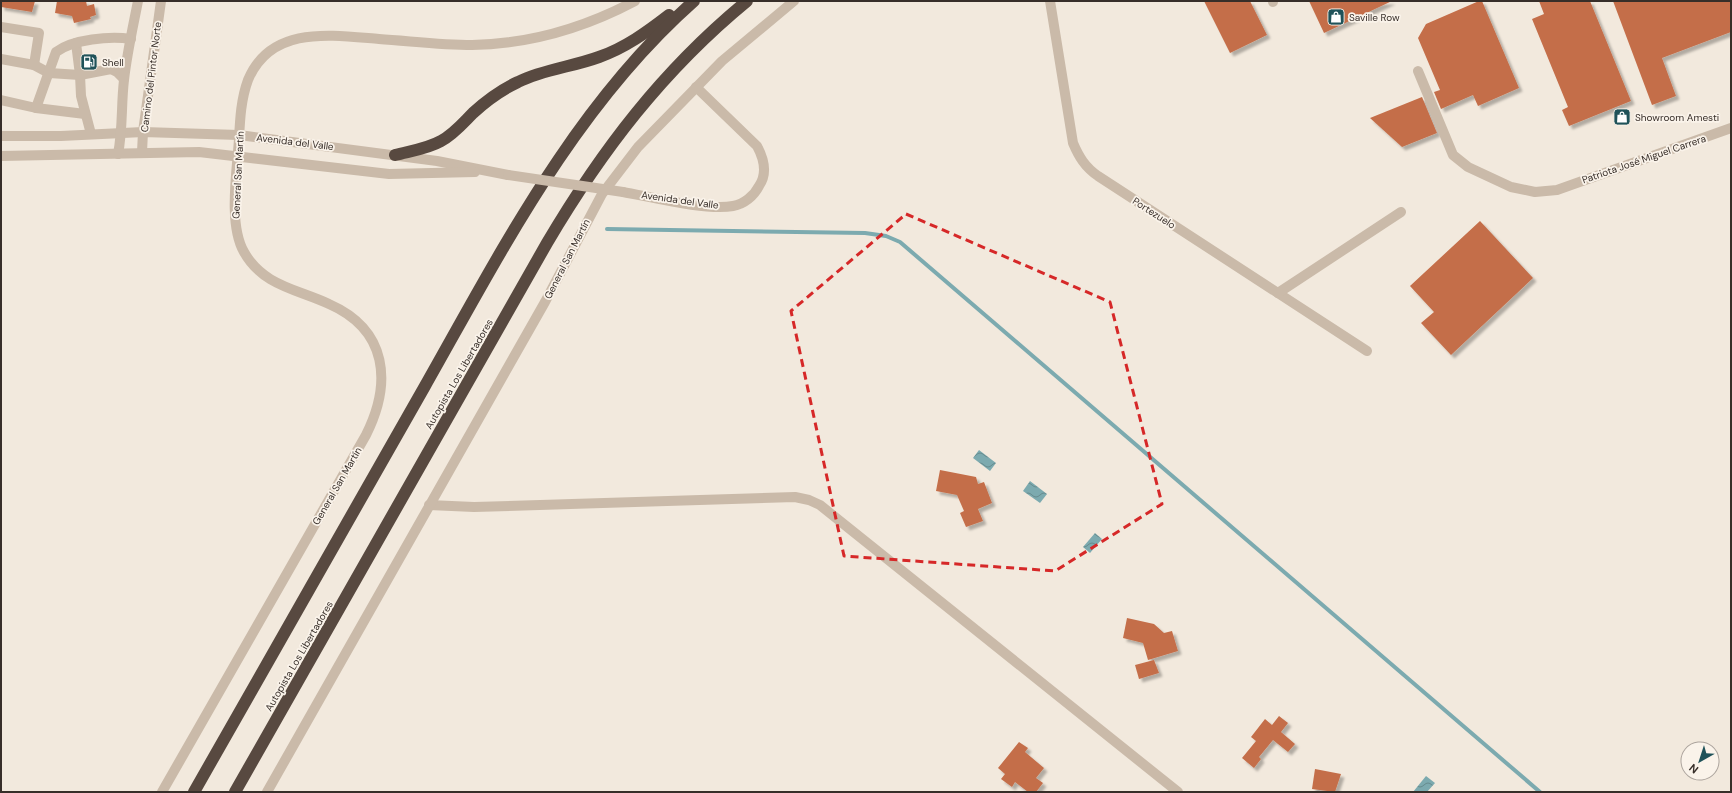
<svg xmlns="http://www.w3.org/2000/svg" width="1732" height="793" viewBox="0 0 1732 793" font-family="'DM Sans',sans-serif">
<defs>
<pattern id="water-waves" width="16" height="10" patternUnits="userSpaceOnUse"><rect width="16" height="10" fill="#7caaaf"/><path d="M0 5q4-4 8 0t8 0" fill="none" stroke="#668b8e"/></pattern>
<filter id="shadow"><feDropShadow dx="3.5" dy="3.5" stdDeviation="1" flood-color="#0004"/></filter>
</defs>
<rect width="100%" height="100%" fill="#f2e9dd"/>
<!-- water -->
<g fill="url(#water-waves)">
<polygon points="979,450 996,463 990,471 973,458"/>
<polygon points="1030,481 1047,494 1040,503 1023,491"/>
<polygon points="1095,533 1102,539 1090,553 1083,547"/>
<polygon points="1426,776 1435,783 1427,792 1413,792"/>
</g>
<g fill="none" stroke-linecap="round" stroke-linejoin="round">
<!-- stream -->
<polyline stroke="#7caaaf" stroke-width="4" points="607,229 865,233 886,236 900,242 1540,792"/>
</g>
<!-- building -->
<g fill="#c46e49" filter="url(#shadow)">
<polygon points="1,1 35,1 32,12 1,7"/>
<polygon points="57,1 86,1 87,6 94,4 96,15 90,17 91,19 74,23 72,16 55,13"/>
<polygon points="1204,1 1250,1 1267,35 1230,53"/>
<polygon points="1309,1 1392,1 1324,33"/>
<polygon points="1479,1 1482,1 1519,88 1478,106 1473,95 1441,109 1434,92 1440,90 1418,38 1426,24"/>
<polygon points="1539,1 1590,1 1631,101 1569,126 1562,110 1568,107 1532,19 1544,14"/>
<polygon points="1613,1 1731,1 1731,32 1662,58 1676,96 1652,105"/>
<polygon points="1422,97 1437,133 1402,147 1370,118"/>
<polygon points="1480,221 1533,278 1451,355 1421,323 1434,312 1410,286"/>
<polygon points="940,470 976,477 978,484 984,482 992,503 978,509 983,521 966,527 960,513 964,511 957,495 936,491"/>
<polygon points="1127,618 1154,624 1164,633 1172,631 1178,651 1148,660 1143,643 1123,638"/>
<polygon points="1154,660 1159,673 1139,679 1135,665"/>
<polygon points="1279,716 1288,723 1281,732 1295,744 1288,752 1273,740 1259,757 1261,759 1254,768 1242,758 1256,741 1251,737 1265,719 1272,725"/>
<polygon points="1019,742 1028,748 1025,752 1044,768 1036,778 1043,783 1036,792 1028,792 1015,782 1012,787 1001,779 1005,774 998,768"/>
<polygon points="1315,769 1341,774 1335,792 1312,789"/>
</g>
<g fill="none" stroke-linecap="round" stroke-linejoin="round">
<!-- minor -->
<g stroke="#cabaa9" stroke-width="10">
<path d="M 1050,1 L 1073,143 C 1079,157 1085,167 1098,176 L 1367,351"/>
<polyline points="1273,1 1273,2"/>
<polyline points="1,27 39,33 34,65"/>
<polyline points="76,43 80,75 81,96 91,134"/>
<polyline points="1,59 34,65 49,73 80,75 111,69 117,72 124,79"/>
<polyline points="1418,71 1453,155 1468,167 1511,187 1535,192 1557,190 1731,128"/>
<polyline points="1,100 36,108 85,114"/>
<path d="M 36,108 L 56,52 C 73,39 110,36 131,39"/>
<polyline points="1,136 61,136 143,132 239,135 437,161 508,175"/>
<polyline points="142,152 143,132 161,1"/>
<path d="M 118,154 C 123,129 121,105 124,80 C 127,53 133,27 138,1"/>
<polyline points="1,156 199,152 389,174 475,172"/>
<path d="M 623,192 C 651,197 707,211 733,206 C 744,204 754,196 759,186 C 768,173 764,159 757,146 L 696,87"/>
<polyline points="1278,293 1401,212"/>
<polyline points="429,505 474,507 795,497 809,500 820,505 1178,792"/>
<path d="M 162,792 L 366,435 C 392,383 388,330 329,304 C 297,289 263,286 244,252 C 228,224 237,171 239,139 C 240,119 241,99 248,80 C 271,25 331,35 379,39 C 410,41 441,45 472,45 C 529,44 584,28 635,1"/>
<polyline points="267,792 545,302 602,194 638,147 722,61 794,1"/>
</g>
<!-- highway -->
<g stroke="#584940" stroke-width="12">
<path d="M 395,155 C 410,151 427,149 441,141 C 454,134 463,123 473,113 C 486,101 501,90 518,82 C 544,69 572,67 599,57 C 625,48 647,32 669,15"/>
<path d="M 194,792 C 271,657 348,521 425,386 C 502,250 575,106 694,1"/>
<path d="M 235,792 L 547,243 C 602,150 663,70 747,1"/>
</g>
<!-- minor-bridge -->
<polyline stroke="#cabaa9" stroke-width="10" points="508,175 623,192"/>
</g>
<!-- marked area -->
<path fill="none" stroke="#d62828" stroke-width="3" stroke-dasharray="8 5" stroke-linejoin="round" d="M 906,214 L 1110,302 L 1162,504 L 1055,571 L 844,556 L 791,311 Z"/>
<!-- icons -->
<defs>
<g id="shop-square" transform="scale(0.9)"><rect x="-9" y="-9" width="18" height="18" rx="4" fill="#1f5259" stroke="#faf3ea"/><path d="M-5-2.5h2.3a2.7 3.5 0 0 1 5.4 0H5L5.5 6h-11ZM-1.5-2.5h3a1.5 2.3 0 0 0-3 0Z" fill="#fff"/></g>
<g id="fuel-square" transform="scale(0.9)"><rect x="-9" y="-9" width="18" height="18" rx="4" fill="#1f5259" stroke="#faf3ea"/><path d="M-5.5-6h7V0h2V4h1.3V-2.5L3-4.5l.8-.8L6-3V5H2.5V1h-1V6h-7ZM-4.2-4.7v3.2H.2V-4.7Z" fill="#fff"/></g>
</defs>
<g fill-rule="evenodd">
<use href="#shop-square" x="1336" y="17"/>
<use href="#fuel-square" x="89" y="62"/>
<use href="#shop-square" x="1622" y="117"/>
</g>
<g text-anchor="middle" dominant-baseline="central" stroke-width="3.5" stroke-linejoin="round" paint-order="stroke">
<!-- poi labels -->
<g font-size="10" fill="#372e29" stroke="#faf3ea" text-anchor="start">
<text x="1349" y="17">Saville Row</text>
<text x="102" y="62">Shell</text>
<text x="1635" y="117">Showroom Amesti</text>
</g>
<!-- street labels -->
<g font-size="10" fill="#372e29" stroke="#faf3ea">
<text transform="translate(151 77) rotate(-83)">Camino del Pintor Norte</text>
<text transform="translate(295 142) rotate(7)">Avenida del Valle</text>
<text transform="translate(1644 159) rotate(-19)">Patriota José Miguel Carrera</text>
<text transform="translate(238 175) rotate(-87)">General San Martín</text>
<text transform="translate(680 200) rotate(8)">Avenida del Valle</text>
<text transform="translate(1154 213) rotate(33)">Portezuelo</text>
<text transform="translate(567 259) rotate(-63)">General San Martín</text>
<text transform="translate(459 374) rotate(-60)">Autopista Los Libertadores</text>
<text transform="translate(337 486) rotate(-60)">General San Martín</text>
<text transform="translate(299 656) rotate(-60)">Autopista Los Libertadores</text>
</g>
</g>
<!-- border -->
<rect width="1732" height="793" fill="none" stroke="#372e29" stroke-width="4"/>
<!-- north arrow -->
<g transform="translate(1700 761) rotate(219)"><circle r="19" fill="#faf3ea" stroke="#aca49d"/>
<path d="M0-3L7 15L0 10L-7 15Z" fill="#1f5259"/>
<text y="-6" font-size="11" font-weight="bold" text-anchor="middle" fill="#372e29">N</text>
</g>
</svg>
